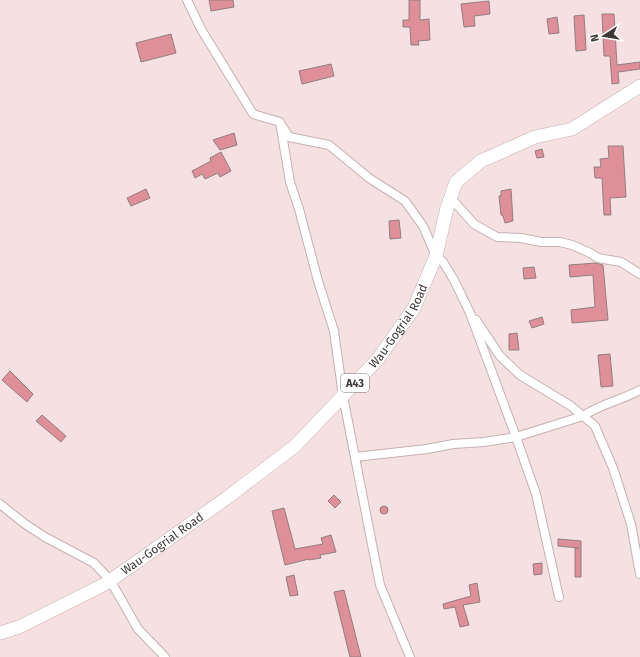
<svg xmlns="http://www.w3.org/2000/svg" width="640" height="657" viewBox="0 0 640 657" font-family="'Fira Sans',sans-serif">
<rect width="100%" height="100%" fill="#f6e1e2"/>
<!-- building -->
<g fill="#df8f98" stroke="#917e7f">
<polygon points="209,0 233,0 234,7 211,11"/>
<polygon points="409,0 420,0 420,20 429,19 430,40 418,41 419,45 411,45 410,27 403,27 403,20 409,20"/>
<polygon points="489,1 490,14 474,16 475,26 464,27 461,4"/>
<polygon points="602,14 614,14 617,65 640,62 640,69 618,72 619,83 612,84 610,56 604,56"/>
<polygon points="584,15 586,50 576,51 574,16"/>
<polygon points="557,17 559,33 549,34 547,19"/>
<polygon points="171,34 176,53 141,62 136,43"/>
<polygon points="331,64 334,76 302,84 299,71"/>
<polygon points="234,133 237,145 220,150 213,140"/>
<polygon points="608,146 623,146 626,197 610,198 611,215 604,215 602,178 595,178 594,167 601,167 600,159 609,158"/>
<polygon points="542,149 544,157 537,158 535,151"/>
<polygon points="221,152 231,171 220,177 218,173 205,179 202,174 195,178 192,171 211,161 210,158"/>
<polygon points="146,189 150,198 131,206 127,198"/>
<polygon points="511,189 513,221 505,223 503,216 501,215 499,196 501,196 501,191"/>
<polygon points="399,220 401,238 390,239 389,221"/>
<polygon points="596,263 603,265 608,320 572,323 571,310 595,307 593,275 570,277 569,265"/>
<polygon points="534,267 536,278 524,279 523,268"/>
<polygon points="542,317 544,324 532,328 529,321"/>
<polygon points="517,333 519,350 509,350 509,334"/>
<polygon points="610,354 613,386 601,387 598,355"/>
<polygon points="10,371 33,394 27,402 2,380"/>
<polygon points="42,415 66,436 61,442 36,421"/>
<polygon points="334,495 341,502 335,508 328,501"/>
<circle cx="384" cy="510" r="4"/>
<polygon points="284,508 295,549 323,544 321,538 331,535 336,552 320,555 321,558 309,560 309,559 285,565 272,511"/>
<polygon points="558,539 581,541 581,577 575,577 575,548 579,548 558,546"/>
<polygon points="542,563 542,574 534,575 533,564"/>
<polygon points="294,575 298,595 290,596 286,577"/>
<polygon points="477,583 480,602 463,605 469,625 460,627 455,607 444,609 443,604 471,596 469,585"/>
<polygon points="344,590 361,657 350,657 334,592"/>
</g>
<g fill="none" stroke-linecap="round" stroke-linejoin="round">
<!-- minor casing -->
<g stroke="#c5b0b2" stroke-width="10">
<g id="minor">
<polyline points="187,0 201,29 253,114 280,122 290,182 299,209 318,281 334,331 343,396 380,585 410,657"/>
<polyline points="282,126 289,137 329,145 369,178 405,201 423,226 436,256 443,262 454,280 470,313 516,437 536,494 559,597"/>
<polyline points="450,197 474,224 497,237 521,238 541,242 560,242 572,245 590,253 598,258 621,262 640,274"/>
<polyline points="476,320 500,356 520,375 571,406 595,426 613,468 631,524 640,574"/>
<path d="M 355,457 L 427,449 L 453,444 L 484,442 L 516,437 L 583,416 C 600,404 622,400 640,390"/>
<polyline points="0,504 25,524 45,537 94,563 110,580 138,629 165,657"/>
</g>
</g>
<!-- primary casing -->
<g stroke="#c5b0b2" stroke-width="14">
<g id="primary">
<path id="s1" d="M 0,633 L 19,627 L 105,584 L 134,564 L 228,497 L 295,446 L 378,359 L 414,308 L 436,256 L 447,208 L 456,182 L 481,161 L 535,137 L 572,129 L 640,86"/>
</g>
</g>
<!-- minor -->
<use href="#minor" stroke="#fff" stroke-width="8"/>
<!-- primary -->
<use href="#primary" stroke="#fff" stroke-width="13"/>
</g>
<g text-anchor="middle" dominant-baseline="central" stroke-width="3" stroke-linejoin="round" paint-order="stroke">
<!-- shield labels -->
<rect fill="#fff" stroke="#797373" stroke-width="1" x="341" y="374" width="28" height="18" rx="3"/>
<g font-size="11" font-weight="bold" fill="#3f3737">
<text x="355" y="383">A43</text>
</g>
<!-- street labels -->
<g font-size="12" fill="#3f3737" stroke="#fff">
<text stroke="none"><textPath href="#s1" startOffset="510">Wau-Gogrial Road</textPath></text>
<text stroke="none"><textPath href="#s1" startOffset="186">Wau-Gogrial Road</textPath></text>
</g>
</g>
<!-- north arrow -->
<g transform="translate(604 36) rotate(258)" stroke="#ffffff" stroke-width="3" paint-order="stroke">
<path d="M0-3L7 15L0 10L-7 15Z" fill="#3f3737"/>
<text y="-6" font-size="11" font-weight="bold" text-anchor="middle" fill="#3f3737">N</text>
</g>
</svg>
